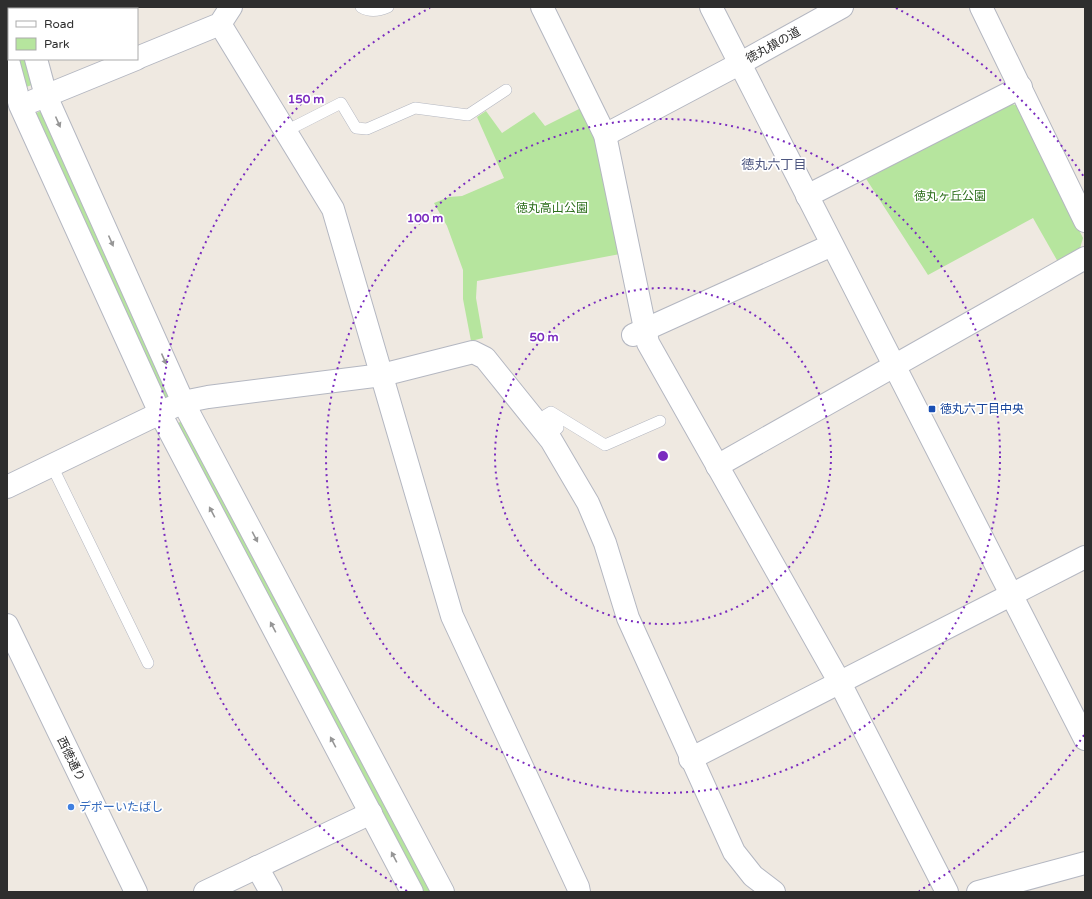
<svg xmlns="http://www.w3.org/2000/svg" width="1092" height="899" viewBox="0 0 1092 899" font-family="'Varela Round','Noto Sans JP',sans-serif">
<rect width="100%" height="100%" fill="#efe9e1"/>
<!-- green -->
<g fill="#b6e59e">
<polygon points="7,7 16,7 16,9 9,9 9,46 7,38"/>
<polygon points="13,59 30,59 37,83 21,89"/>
<polygon points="1005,102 1019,106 1083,238 1079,252 1058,262 1033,218 928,275 863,174"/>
<polygon points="47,108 175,394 160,401 32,115"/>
<polygon points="581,108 598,146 620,254 477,281 476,298 483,338 471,341 463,299 463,270 447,226 434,203 449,197 462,196 504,178 477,117 486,111 502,133 534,112 545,126"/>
<polygon points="187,420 437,892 418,892 171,425"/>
</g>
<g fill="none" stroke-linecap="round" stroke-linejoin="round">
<!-- lane casing -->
<g stroke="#b4b7c1" stroke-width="12">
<g id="lane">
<path d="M 361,7 C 369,12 379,11 388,7"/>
<polyline points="286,131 341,103 356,128 367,129 415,108 468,115 506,90"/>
<polyline points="548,437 558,428 546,415 551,412 605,445 660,421"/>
<polyline points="52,466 148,663"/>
</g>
</g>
<!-- street casing -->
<g stroke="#b4b7c1" stroke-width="24">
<g id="street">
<polyline points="22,7 22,9"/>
<polyline points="542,7 605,135 648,343 840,683 947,892"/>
<polyline points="981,7 1085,221"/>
<polyline points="220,24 333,209 452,616 578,887 579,892"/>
<polyline points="7,57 20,105 160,413 412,892"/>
<polyline points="137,58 220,24 231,7"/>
<polyline points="36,59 46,96 183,402 443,892"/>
<polyline points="33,101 136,59"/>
<polyline points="605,135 739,64"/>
<polyline points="807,196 1021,87"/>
<polyline points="633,335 832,245"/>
<polyline points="717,466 1085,258"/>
<polyline points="7,487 183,402 208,397 382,375 473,352 485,358 551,440 588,503 605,543 628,618 734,852 753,876 774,892"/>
<polyline points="690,759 1085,557"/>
<polyline points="257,867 271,892"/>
<polyline points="205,892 371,813"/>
<polyline points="978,892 1085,863"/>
</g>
</g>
<!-- secondary casing -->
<g stroke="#b4b7c1" stroke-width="24">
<g id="secondary">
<polyline points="711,7 1085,739"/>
<polyline points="739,64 842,7"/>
<polyline points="7,625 136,892"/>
</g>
</g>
<!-- lane -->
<use href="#lane" stroke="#fff" stroke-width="11"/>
<!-- street -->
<use href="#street" stroke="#fff" stroke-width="22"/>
<!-- secondary -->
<use href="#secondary" stroke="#fff" stroke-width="22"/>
</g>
<!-- one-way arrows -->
<defs><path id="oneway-solid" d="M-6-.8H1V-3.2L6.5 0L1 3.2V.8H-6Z"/></defs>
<g fill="#969696">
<use href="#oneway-solid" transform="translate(58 122) rotate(66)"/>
<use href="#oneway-solid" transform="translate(111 241) rotate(66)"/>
<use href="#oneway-solid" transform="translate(164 359) rotate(66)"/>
<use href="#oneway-solid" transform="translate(212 512) rotate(-118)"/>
<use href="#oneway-solid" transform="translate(255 537) rotate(62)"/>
<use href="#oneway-solid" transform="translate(273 627) rotate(-118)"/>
<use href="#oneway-solid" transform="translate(333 742) rotate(-118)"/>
<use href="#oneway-solid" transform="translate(394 857) rotate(-118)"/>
</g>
<!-- distance rings -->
<g fill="none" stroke="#7b2cbf" stroke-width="2" stroke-dasharray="2 4">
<circle cx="663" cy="456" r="168"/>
<circle cx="663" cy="456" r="337"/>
<path d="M1084 735A505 505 0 0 1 919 891M407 891A505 505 0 0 1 430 8M896 8A505 505 0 0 1 1084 177"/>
</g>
<!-- markers -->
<rect fill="#1a4fb4" stroke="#fff" stroke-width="1.5" x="928" y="405" width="8" height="8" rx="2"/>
<circle fill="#3f7fe0" stroke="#fff" stroke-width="1.5" cx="71" cy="807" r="4"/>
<g text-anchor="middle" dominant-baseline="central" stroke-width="3.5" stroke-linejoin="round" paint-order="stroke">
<!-- street labels -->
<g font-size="12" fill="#2e2e2e" stroke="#fff">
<text transform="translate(773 45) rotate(-29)">徳丸槙の道</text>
<text transform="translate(71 759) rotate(64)">西徳通り</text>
</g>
<!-- park labels -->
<g font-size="12" fill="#2c6e1b" stroke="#fff">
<text x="950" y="196">徳丸ヶ丘公園</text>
<text x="552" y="208">徳丸高山公園</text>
</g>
<!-- transit labels -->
<g font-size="12" fill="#164399" stroke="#fff" text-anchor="start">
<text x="940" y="409">徳丸六丁目中央</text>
</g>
<!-- shop labels -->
<g font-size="12" fill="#366cbe" stroke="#fff" text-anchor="start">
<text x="79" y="807">デポーいたばし</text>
</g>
<!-- neighbourhood labels -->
<g font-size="13" fill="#4d5680" stroke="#fff">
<text x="774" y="165">徳丸六丁目</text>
</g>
</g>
<circle cx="663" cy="456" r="6" fill="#7b2cbf" stroke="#fff" stroke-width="2"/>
<g font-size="12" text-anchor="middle" font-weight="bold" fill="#7b2cbf" stroke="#fff" stroke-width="3.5" stroke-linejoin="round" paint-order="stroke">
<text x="306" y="103">150 m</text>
<text x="425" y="222">100 m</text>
<text x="544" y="341">50 m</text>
</g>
<!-- border -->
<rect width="1092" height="899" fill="none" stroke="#2e2e2e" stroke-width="16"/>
<!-- legend -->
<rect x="8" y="8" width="130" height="52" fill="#ffffff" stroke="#ababab"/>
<rect x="16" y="21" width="20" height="6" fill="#ffffff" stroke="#ababab"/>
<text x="44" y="28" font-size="12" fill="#2e2e2e">Road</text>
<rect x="16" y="38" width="20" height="12" fill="#b6e59e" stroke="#ababab"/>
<text x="44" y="48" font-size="12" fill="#2e2e2e">Park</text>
</svg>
